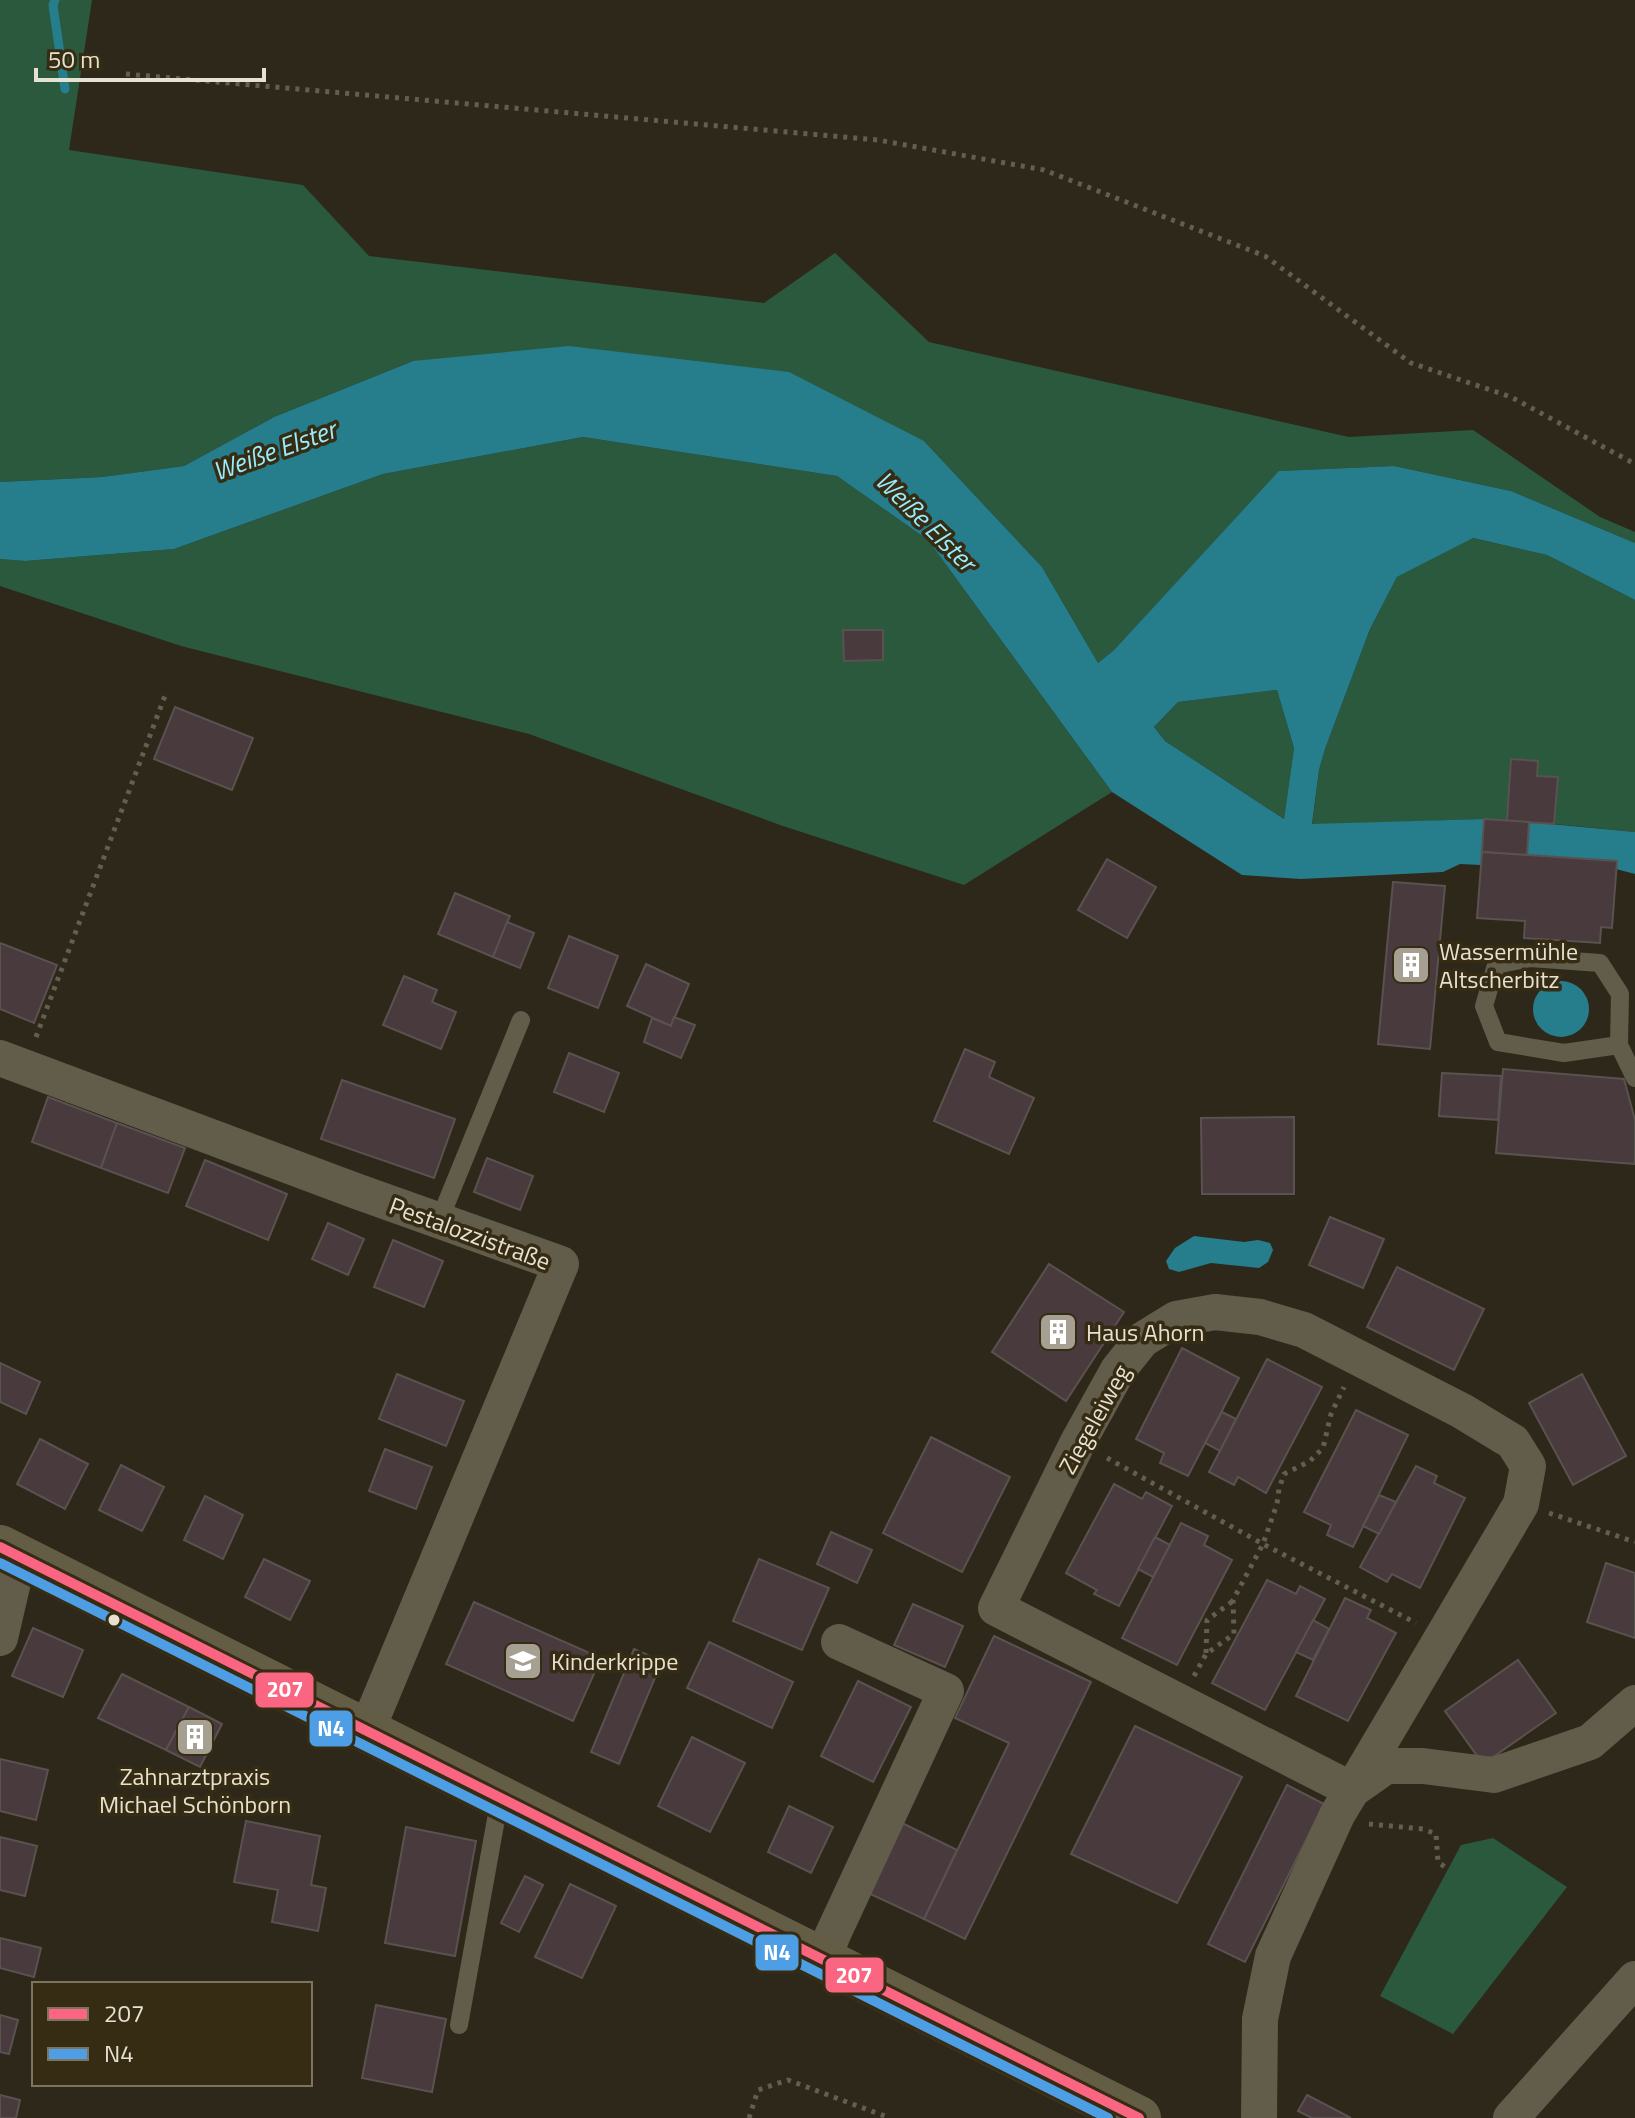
<svg xmlns="http://www.w3.org/2000/svg" width="1635" height="2118" viewBox="0 0 1635 2118" font-family="'Titillium Web',sans-serif">
<rect width="100%" height="100%" fill="#2e281b"/>
<!-- green -->
<g fill="#2a593e">
<polygon points="0,0 92,0 69,150 303,185 369,256 764,303 835,253 929,342 1349,437 1473,430 1600,517 1635,532 1635,543 1511,491 1394,466 1280,471 1114,650 1098,663 1042,567 924,441 413,361 274,417 184,466 102,477 0,482"/>
<polygon points="583,437 837,476 928,540 1112,792 964,885 783,826 529,734 181,646 0,586 0,559 25,561 174,549 383,474"/>
<polygon points="1472,538 1547,555 1635,600 1635,832 1554,824 1557,778 1537,776 1537,761 1512,759 1507,821 1484,819 1312,825 1319,770 1325,749 1370,629 1397,577"/>
<polygon points="1277,690 1294,748 1284,819 1165,741 1154,727 1178,702"/>
<polygon points="1493,1838 1567,1887 1453,2034 1380,1996 1461,1845"/>
</g>
<!-- water -->
<g fill="#267d8c" fill-rule="evenodd">
<path d="M 569,346 L 789,372 L 924,441 L 1042,567 L 1098,663 L 1114,650 L 1279,471 L 1394,466 L 1511,491 L 1635,543 L 1635,600 L 1547,555 L 1473,538 L 1397,577 L 1370,629 L 1325,749 L 1319,770 L 1312,824 L 1484,819 L 1481,865 L 1460,864 L 1443,872 L 1301,879 L 1242,875 L 1112,792 L 928,540 L 837,476 L 583,437 L 383,474 L 174,549 L 25,561 L 0,559 L 0,482 L 102,477 L 184,466 L 274,417 L 413,361 ZM 1277,690 L 1294,748 L 1284,819 L 1165,741 L 1154,727 L 1178,702 Z"/>
<polygon points="1529,822 1635,832 1635,874 1616,869 1616,861 1527,855"/>
<circle cx="1561" cy="1009" r="28"/>
<polygon points="1194,1236 1244,1242 1258,1240 1270,1243 1273,1250 1268,1262 1259,1268 1211,1263 1179,1272 1169,1269 1166,1261 1175,1248"/>
</g>
<g fill="none" stroke-linecap="round" stroke-linejoin="round">
<!-- stream -->
<polyline stroke="#267d8c" stroke-width="9" points="55,0 53,5 65,89"/>
</g>
<!-- building -->
<g fill="#493a3d" stroke="#59524f" stroke-width="2">
<polygon points="843,630 883,630 883,660 844,661"/>
<polygon points="175,707 253,738 232,790 154,759"/>
<polygon points="1511,759 1538,761 1537,776 1558,777 1554,824 1507,821"/>
<polygon points="1484,819 1529,822 1527,855 1482,852"/>
<polygon points="1482,852 1617,861 1612,928 1601,927 1600,943 1524,938 1525,921 1477,918"/>
<polygon points="1107,859 1156,887 1127,938 1078,910"/>
<polygon points="1393,882 1445,886 1430,1049 1378,1044"/>
<polygon points="455,893 510,916 493,957 438,934"/>
<polygon points="507,922 534,933 520,968 493,957"/>
<polygon points="569,936 618,956 598,1008 548,988"/>
<polygon points="0,943 57,965 34,1023 0,1009"/>
<polygon points="646,964 689,984 671,1026 627,1006"/>
<polygon points="404,976 437,990 432,1002 456,1012 441,1049 383,1025"/>
<polygon points="674,1017 695,1025 681,1058 644,1042 652,1018 671,1026"/>
<polygon points="965,1049 995,1062 989,1077 1034,1098 1009,1154 934,1121"/>
<polygon points="569,1053 619,1073 604,1112 554,1092"/>
<polygon points="1503,1069 1624,1079 1635,1120 1635,1164 1496,1153"/>
<polygon points="1442,1073 1501,1076 1498,1120 1439,1116"/>
<polygon points="342,1080 455,1119 434,1178 321,1139"/>
<polygon points="48,1097 117,1123 101,1168 32,1142"/>
<polygon points="1294,1117 1294,1194 1202,1194 1201,1118"/>
<polygon points="117,1123 185,1148 168,1193 101,1168"/>
<polygon points="487,1158 533,1176 520,1210 474,1192"/>
<polygon points="205,1160 287,1194 268,1240 186,1206"/>
<polygon points="1330,1217 1384,1239 1363,1288 1309,1265"/>
<polygon points="328,1223 364,1239 348,1275 312,1259"/>
<polygon points="393,1240 443,1261 424,1307 374,1287"/>
<polygon points="1049,1264 1124,1312 1066,1401 992,1352"/>
<polygon points="1397,1267 1484,1309 1454,1370 1367,1327"/>
<polygon points="1182,1348 1239,1378 1188,1476 1160,1463 1164,1453 1136,1439"/>
<polygon points="1267,1359 1322,1387 1266,1493 1238,1477 1234,1485 1209,1472"/>
<polygon points="0,1363 40,1382 26,1414 0,1402"/>
<polygon points="397,1374 464,1401 446,1446 379,1419"/>
<polygon points="1582,1374 1626,1456 1573,1485 1529,1403"/>
<polygon points="1356,1410 1408,1435 1353,1547 1327,1535 1331,1525 1304,1512"/>
<polygon points="1222,1412 1236,1419 1220,1451 1205,1443"/>
<polygon points="931,1437 1010,1477 962,1572 883,1533"/>
<polygon points="40,1439 88,1464 65,1509 17,1484"/>
<polygon points="385,1449 432,1467 416,1509 369,1491"/>
<polygon points="121,1465 164,1487 142,1531 99,1510"/>
<polygon points="1416,1466 1437,1476 1434,1483 1465,1498 1420,1588 1392,1574 1387,1582 1360,1567"/>
<polygon points="1114,1484 1142,1499 1146,1492 1172,1506 1119,1606 1094,1594 1097,1590 1066,1573"/>
<polygon points="1379,1495 1396,1502 1379,1534 1363,1526"/>
<polygon points="205,1496 243,1515 223,1559 184,1540"/>
<polygon points="1181,1523 1208,1536 1204,1545 1232,1560 1177,1665 1122,1638"/>
<polygon points="831,1532 872,1550 857,1583 817,1564"/>
<polygon points="1155,1537 1170,1545 1153,1577 1138,1569"/>
<polygon points="264,1559 310,1581 290,1620 245,1597"/>
<polygon points="759,1559 829,1588 802,1650 733,1621"/>
<polygon points="1606,1563 1635,1573 1635,1638 1587,1622"/>
<polygon points="1267,1580 1296,1594 1300,1586 1325,1599 1265,1710 1212,1683"/>
<polygon points="1345,1598 1371,1610 1367,1618 1396,1633 1348,1721 1296,1696"/>
<polygon points="474,1602 601,1658 573,1721 446,1664"/>
<polygon points="913,1604 963,1626 945,1667 894,1645"/>
<polygon points="1313,1620 1329,1629 1313,1660 1296,1652"/>
<polygon points="33,1628 83,1650 63,1697 12,1676"/>
<polygon points="994,1636 1091,1682 965,1939 924,1919 1009,1743 955,1718"/>
<polygon points="709,1642 793,1682 772,1728 687,1688"/>
<polygon points="634,1649 662,1661 619,1764 591,1752"/>
<polygon points="1518,1660 1556,1713 1483,1764 1445,1711"/>
<polygon points="122,1674 189,1707 166,1750 98,1718"/>
<polygon points="858,1681 911,1707 873,1782 821,1756"/>
<polygon points="189,1707 222,1724 200,1767 166,1750"/>
<polygon points="1135,1726 1242,1777 1177,1903 1071,1854"/>
<polygon points="692,1737 745,1763 710,1832 658,1806"/>
<polygon points="0,1759 48,1770 36,1820 0,1811"/>
<polygon points="1287,1785 1324,1804 1245,1962 1208,1944"/>
<polygon points="789,1806 833,1827 811,1873 768,1852"/>
<polygon points="246,1821 320,1836 311,1885 326,1888 318,1931 272,1922 278,1890 234,1882"/>
<polygon points="900,1822 957,1850 924,1919 866,1892"/>
<polygon points="406,1827 476,1841 455,1956 385,1943"/>
<polygon points="0,1837 37,1846 25,1896 0,1890"/>
<polygon points="525,1876 543,1885 519,1932 501,1923"/>
<polygon points="570,1884 616,1906 582,1978 535,1957"/>
<polygon points="0,1938 41,1948 34,1977 0,1968"/>
<polygon points="376,2005 446,2019 432,2092 362,2078"/>
<polygon points="0,2015 18,2020 9,2054 0,2052"/>
<polygon points="0,2095 20,2100 16,2118 0,2118"/>
<polygon points="1307,2095 1351,2118 1312,2118 1298,2111"/>
</g>
<g fill="none" stroke-linecap="round" stroke-linejoin="round">
<!-- path -->
<g stroke="#625e50" stroke-width="5" stroke-dasharray="4 6" stroke-linecap="butt">
<polyline points="126,74 878,140 1044,170 1265,256 1411,363 1511,397 1635,464"/>
<polyline points="36,1037 166,693"/>
<polyline points="1107,1458 1263,1544 1416,1623"/>
<polyline points="1549,1513 1635,1542"/>
<polyline points="1206,1653 1207,1620 1233,1601"/>
<polyline points="1194,1676 1206,1654 1234,1634 1233,1600 1263,1544 1277,1504 1279,1489 1284,1474 1310,1461 1323,1448 1331,1414 1344,1387"/>
<polyline points="1369,1824 1423,1829 1436,1834 1438,1862 1448,1869"/>
<polyline points="749,2118 758,2090 788,2080 890,2118"/>
</g>
<!-- lane -->
<g stroke="#625c4a" stroke-width="18">
<polyline points="1619,1045 1564,1053 1498,1042 1484,1006 1496,965 1530,958 1600,963 1620,994 1619,1045 1635,1078"/>
<polyline points="439,1221 521,1020"/>
<polyline points="459,2025 500,1797"/>
</g>
<!-- street -->
<g stroke="#625c4a" stroke-width="36">
<polyline points="0,1058 356,1191 561,1264 367,1730"/>
<polygon points="1215,1312 1260,1317 1304,1330 1462,1411 1513,1442 1528,1466 1521,1504 1352,1790 996,1608 1078,1442 1118,1370 1142,1340 1176,1319"/>
<polyline points="0,1638 19,1556"/>
<polyline points="823,1958 833,1934 946,1691 839,1642"/>
<polyline points="1259,2118 1260,2019 1273,1956 1337,1815 1352,1790 1386,1766 1423,1766 1494,1775 1590,1742 1635,1703"/>
<polyline points="1511,2118 1635,1979"/>
</g>
<!-- secondary -->
<polyline stroke="#645d46" stroke-width="44" points="0,1547 1139,2118"/>
<!-- bus-1 casing -->
<g stroke="#362c13" stroke-width="16">
<polyline id="bus-1" points="0,1547 1139,2118"/>
</g>
<!-- bus-2 casing -->
<g stroke="#362c13" stroke-width="16">
<polyline id="bus-2" points="0,1563 1108,2118"/>
</g>
<!-- bus-1 -->
<use href="#bus-1" stroke="#fa6682" stroke-width="10"/>
<!-- bus-2 -->
<use href="#bus-2" stroke="#4d9ee5" stroke-width="10"/>
</g>
<!-- icons -->
<defs>
<g id="building-square" transform="scale(2)"><rect x="-9" y="-9" width="18" height="18" rx="4" fill="#a6a092" stroke="#362c13"/><path d="M-4-6H4V6H1V3H-1V6H-4ZM-2.5-4.3h1.7v1.8h-1.7ZM.8-4.3h1.7v1.8H.8ZM-2.5-1h1.7V.8h-1.7ZM.8-1h1.7V.8H.8Z" fill="#fff"/></g>
<g id="school-square" transform="scale(2)"><rect x="-9" y="-9" width="18" height="18" rx="4" fill="#a6a092" stroke="#362c13"/><path d="M0-5L7-2L0 1L-7-2ZM-4 1L0 2.5L4 1V4Q0 6-4 4Z" fill="#fff"/></g>
</defs>
<g fill-rule="evenodd">
<use href="#building-square" x="1411" y="965"/>
<use href="#building-square" x="1058" y="1332"/>
<use href="#school-square" x="523" y="1661"/>
<use href="#building-square" x="195" y="1737"/>
</g>
<!-- markers -->
<circle fill="#e7e1d2" stroke="#362c13" stroke-width="3" cx="114" cy="1620" r="7"/>
<g text-anchor="middle" dominant-baseline="central" stroke-width="7" stroke-linejoin="round" paint-order="stroke">
<!-- poi labels -->
<g font-size="24" fill="#e7e1d2" stroke="#362c13" text-anchor="start">
<text x="1439" y="951">Wassermühle<tspan x="1439" dy="28">Altscherbitz</tspan></text>
<text x="1086" y="1332">Haus Ahorn</text>
<text x="551" y="1661">Kinderkrippe</text>
<text x="195" y="1776" text-anchor="middle">Zahnarztpraxis<tspan x="195" dy="28">Michael Schönborn</tspan></text>
</g>
<!-- street labels -->
<g font-size="24" fill="#e7e1d2" stroke="#362c13">
<text transform="translate(470 1233) rotate(20)">Pestalozzistraße</text>
<text transform="translate(1094 1419) rotate(-61)">Ziegeleiweg</text>
</g>
<!-- water labels -->
<g font-size="26" font-style="italic" fill="#98ecfd" stroke="#362c13">
<text transform="translate(274 450) rotate(-20)">Weiße Elster</text>
<text transform="translate(926 521) rotate(45)">Weiße Elster</text>
</g>
</g>
<g stroke="#362c13" stroke-width="3">
<rect x="254" y="1671" width="61" height="38" rx="8" fill="#fa6682"/>
<rect x="308" y="1709" width="46" height="39" rx="8" fill="#4d9ee5"/>
<rect x="754" y="1933" width="46" height="39" rx="8" fill="#4d9ee5"/>
<rect x="824" y="1956" width="61" height="38" rx="8" fill="#fa6682"/>
</g>
<g font-size="22" text-anchor="middle" font-weight="bold" fill="#fff">
<text x="285" y="1697">207</text>
<text x="331" y="1736">N4</text>
<text x="777" y="1960">N4</text>
<text x="854" y="1983">207</text>
</g>
<!-- legend -->
<rect x="32" y="1982" width="280" height="104" fill="#362c13" stroke="#7d745f" stroke-width="2"/>
<rect x="48" y="2008" width="40" height="12" fill="#fa6682" stroke="#7d745f" stroke-width="2"/>
<text x="104" y="2022" font-size="24" fill="#e7e1d2">207</text>
<rect x="48" y="2048" width="40" height="12" fill="#4d9ee5" stroke="#7d745f" stroke-width="2"/>
<text x="104" y="2062" font-size="24" fill="#e7e1d2">N4</text>
<!-- scale -->
<path d="M36 68v12h228v-12" fill="none" stroke="#e7e1d2" stroke-width="4"/>
<text x="48" y="68" font-size="24" fill="#e7e1d2" stroke="#362c13" stroke-width="6" paint-order="stroke">50 m</text>
</svg>
